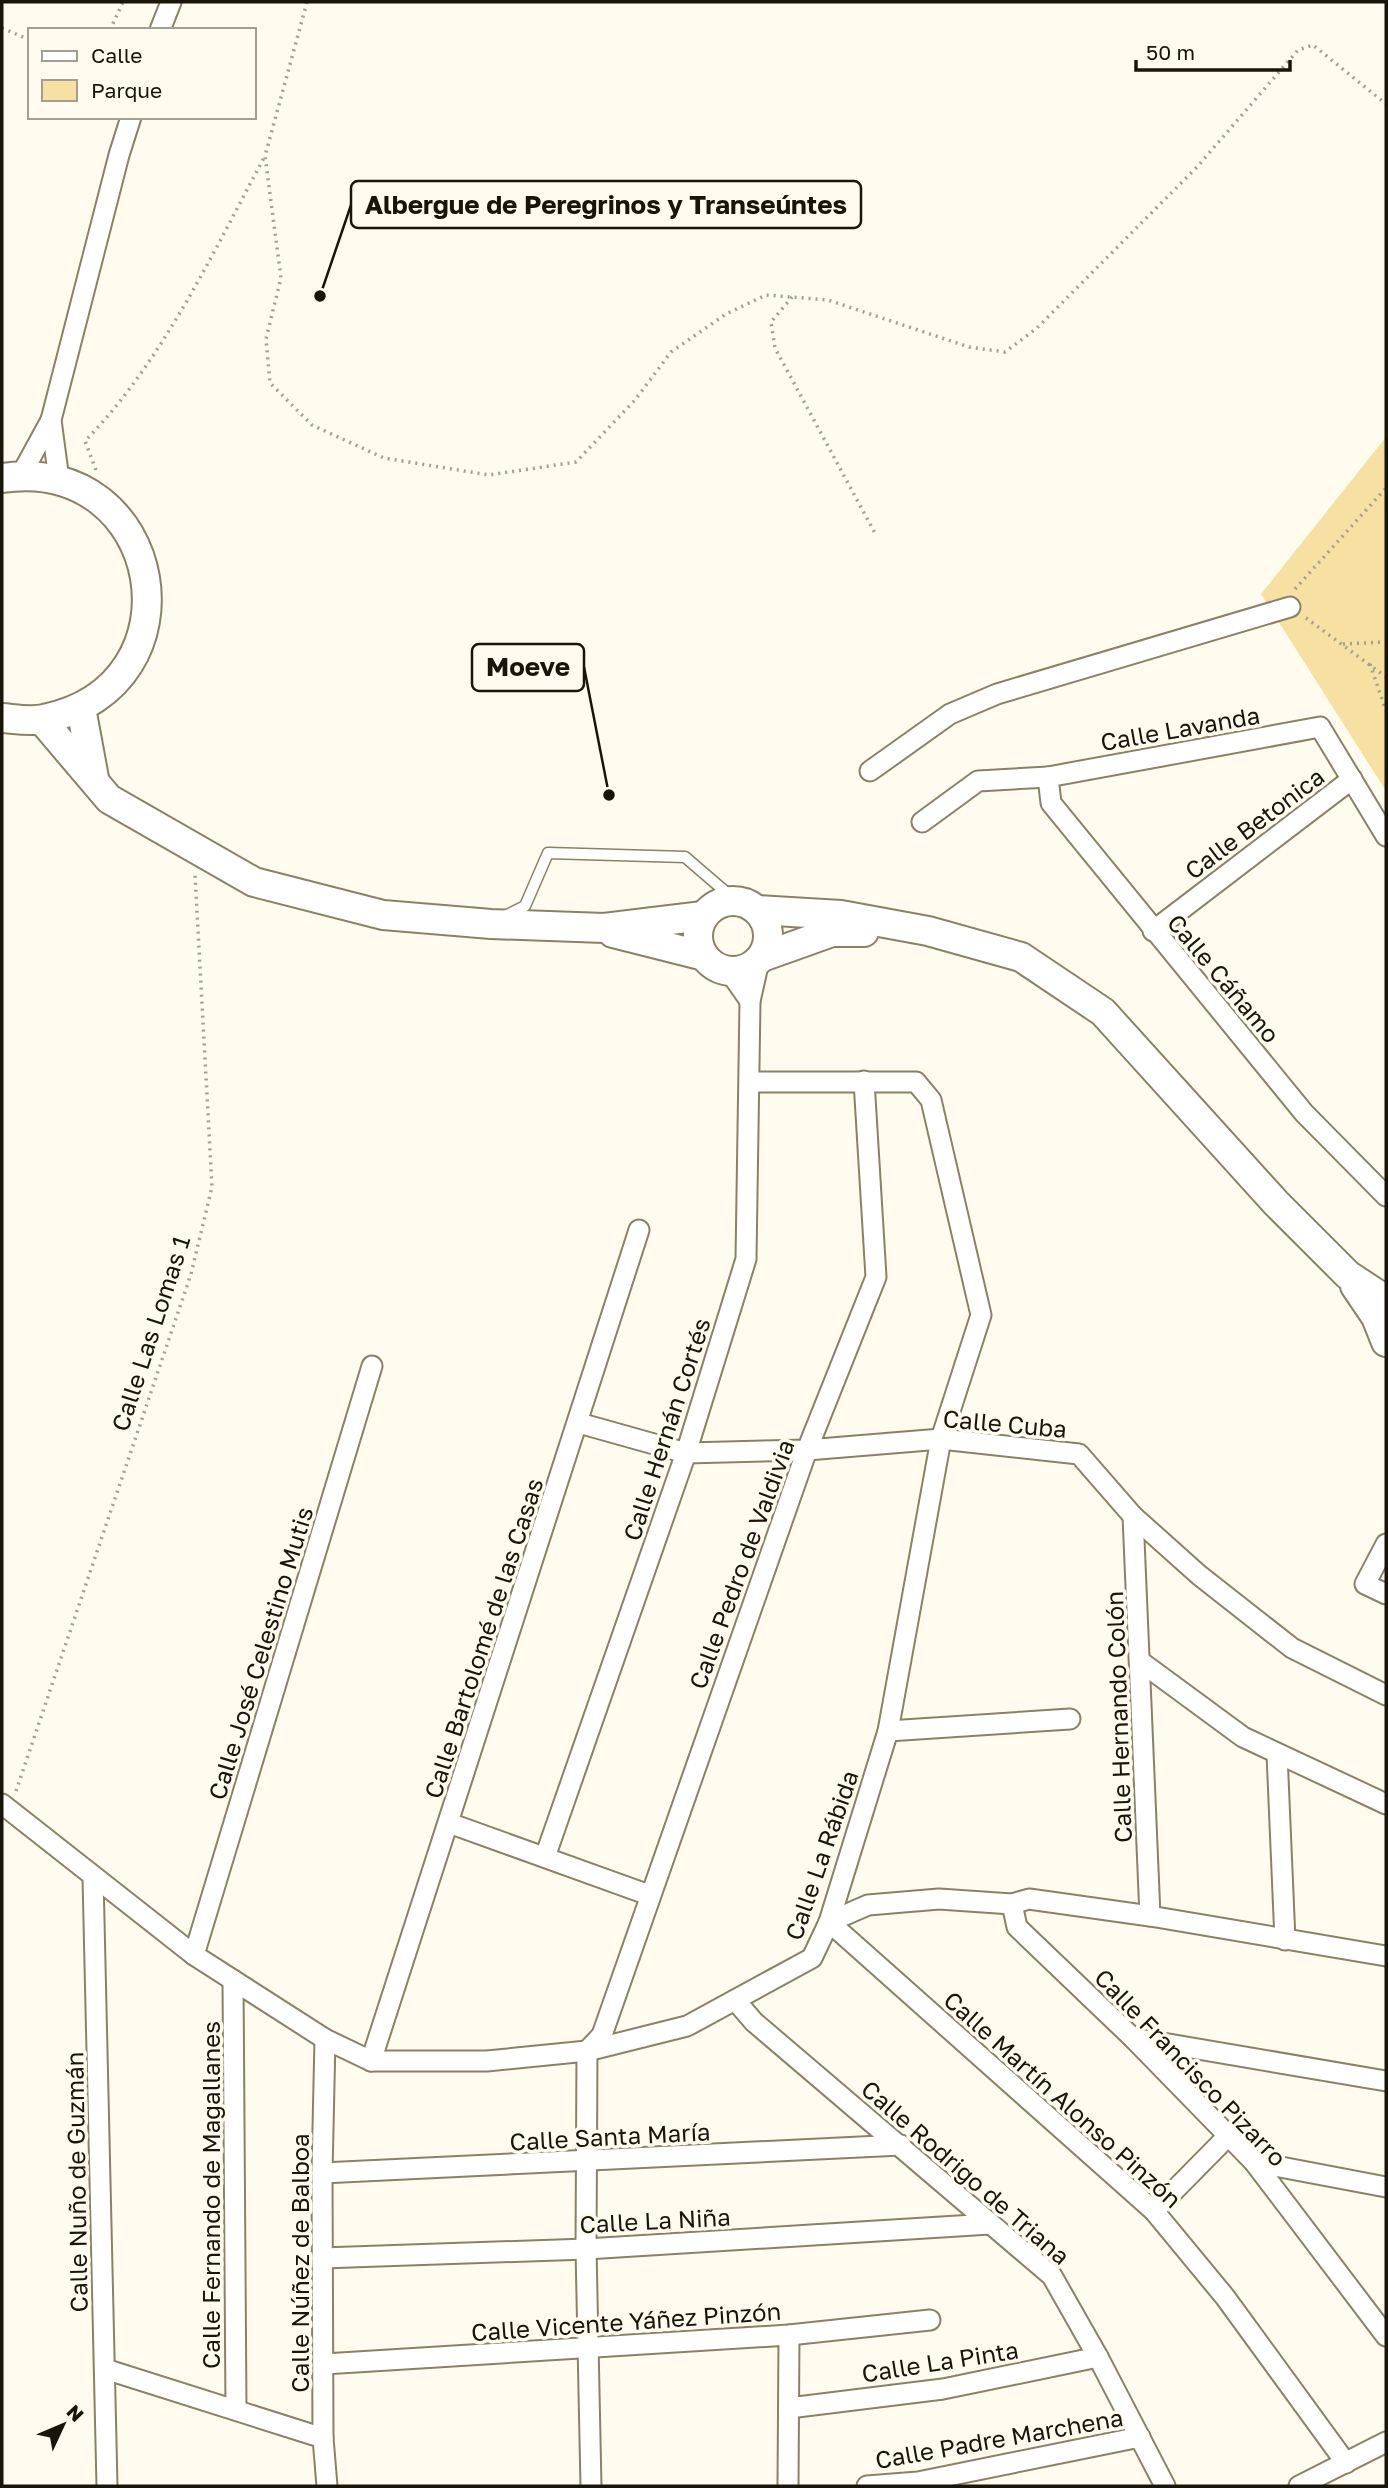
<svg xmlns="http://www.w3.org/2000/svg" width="1388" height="2488" viewBox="0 0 1388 2488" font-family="'Golos Text',sans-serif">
<rect width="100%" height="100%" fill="#fffbee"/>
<!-- green -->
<polygon fill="#f6e1a2" points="1386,437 1386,791 1261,594"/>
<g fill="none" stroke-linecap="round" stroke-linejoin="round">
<!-- lane casing -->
<g stroke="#8b8164" stroke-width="13">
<polyline id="lane" points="505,916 525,906 548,853 685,857 735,900"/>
</g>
<!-- street casing -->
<g stroke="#8b8164" stroke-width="23">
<g id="street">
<polyline points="160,30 171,2"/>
<polyline points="51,420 59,480"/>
<polyline points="21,475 51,420 119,155 131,117"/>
<polyline points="870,771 950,714 997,694 1290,607"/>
<polyline points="1048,777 1051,803 1304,1113 1386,1196"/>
<polyline points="922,822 978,781 1048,777 1320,727 1386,836"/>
<polyline points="1153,931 1352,779"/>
<polyline points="729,971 750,1001"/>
<polyline points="579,1423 686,1453 807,1450 941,1439 1079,1454 1133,1516 1199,1575 1292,1648 1386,1695"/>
<polyline points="1133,1516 1150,1916"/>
<polyline points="1386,1544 1365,1584 1386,1594"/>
<polyline points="1141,1662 1243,1737 1386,1804"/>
<polyline points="888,1731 1070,1719"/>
<polyline points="1277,1754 1285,1940"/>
<polyline points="2,1804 194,1955 325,2039 371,2061 487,2061 587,2051 687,2026 812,1958 829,1922 888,1731 941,1439 981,1315 931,1100 916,1082 750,1082"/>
<polyline points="449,1823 649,1895"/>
<polyline points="545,1857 686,1453 746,1259 750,1001 759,961"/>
<polyline points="93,1877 107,2486"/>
<polyline points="1012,1904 1017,1927 1133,2038 1254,2162 1386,2336"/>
<polyline points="194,1955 372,1366"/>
<polyline points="233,1980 236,2410"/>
<polyline points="735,2000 754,2022 1052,2276 1098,2357 1165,2486"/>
<polyline points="1133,2038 1386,2081"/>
<polyline points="325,2039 322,2173 323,2438 327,2486"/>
<polyline points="371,2061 639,1230"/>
<polyline points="1254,2162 1386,2187"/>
<polyline points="322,2173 901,2145"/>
<polyline points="1154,2211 1228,2136"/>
<polyline points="322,2258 586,2249 990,2224"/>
<polyline points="324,2364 789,2335 930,2320"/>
<polyline points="105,2369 323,2438"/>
<polyline points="789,2408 943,2389 1098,2357"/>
<polyline points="1346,2463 1225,2297 1154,2211 829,1922 868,1905 939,1899 1012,1904 1029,1899 1150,1916 1386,1956"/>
<polyline points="591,2486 586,2249 587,2051 602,2035 807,1450 876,1277 864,1081"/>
<polyline points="788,2486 789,2335"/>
<polyline points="867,2486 918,2482 1140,2437"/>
<polyline points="1299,2486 1386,2442"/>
</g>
</g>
<!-- secondary casing -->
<g stroke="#8b8164" stroke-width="32">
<g id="secondary">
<path d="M 2,478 C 165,454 206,686 44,719 C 31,722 15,719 2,718"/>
<polyline points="81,708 94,778"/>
<polyline points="42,720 109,799 254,882 383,915 491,924 604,928 703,916"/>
<circle cx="733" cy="936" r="35"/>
<polyline points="757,910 841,915 928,931 1021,957 1103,1012 1276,1203 1348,1275 1386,1300"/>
<polyline points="613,933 704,956"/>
<polyline points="762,957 832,932 864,932"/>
<polyline points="1355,1286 1376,1317 1386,1342"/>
</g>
</g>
<!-- path -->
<g stroke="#a39f93" stroke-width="3.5" stroke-dasharray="2 5" stroke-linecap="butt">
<polyline points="307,2 265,156 281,278 266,339 270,383 312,425 384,458 489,475 576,462 635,400 671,352 726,314 766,295 828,300 969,347 1005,352 1037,328 1197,167 1298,50 1313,45 1386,104"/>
<polyline points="2,28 30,40"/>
<polyline points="110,30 123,2"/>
<polyline points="792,297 771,322 775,348 876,535"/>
<path d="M 96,470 L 85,441 C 163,361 212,254 265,156"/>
<polyline points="1295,589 1386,488"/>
<polyline points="1306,618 1386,677"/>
<polyline points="1343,644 1386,642"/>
<polyline points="1370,664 1386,711"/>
<polyline points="16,1791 191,1274 212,1187 195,875"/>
</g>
<!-- lane -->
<use href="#lane" stroke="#fff" stroke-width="10"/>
<!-- street -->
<use href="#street" stroke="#fff" stroke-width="19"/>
<!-- secondary -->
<use href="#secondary" stroke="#fff" stroke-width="28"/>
</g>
<g text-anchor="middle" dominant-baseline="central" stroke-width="7" stroke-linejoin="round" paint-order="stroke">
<!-- street labels -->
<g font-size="24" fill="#19150a" stroke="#fffbee">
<text transform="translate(1180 728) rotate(-10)">Calle Lavanda</text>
<text transform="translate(1254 823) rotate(-37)">Calle Betonica</text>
<text transform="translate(1224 978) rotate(50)">Calle Cáñamo</text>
<text transform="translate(150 1333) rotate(-72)">Calle Las Lomas 1</text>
<text transform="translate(1005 1423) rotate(5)">Calle Cuba</text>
<text transform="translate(666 1429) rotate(-72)">Calle Hernán Cortés</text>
<text transform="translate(741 1564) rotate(-70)">Calle Pedro de Valdivia</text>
<text transform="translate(483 1638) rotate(-72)">Calle Bartolomé de las Casas</text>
<text transform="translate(260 1653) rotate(-73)">Calle José Celestino Mutis</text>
<text transform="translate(1118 1717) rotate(-92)">Calle Hernando Colón</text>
<text transform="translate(821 1855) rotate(-71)">Calle La Rábida</text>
<text transform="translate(1191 2067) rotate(46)">Calle Francisco Pizarro</text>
<text transform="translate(1063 2099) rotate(42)">Calle Martín Alonso Pinzón</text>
<text transform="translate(610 2136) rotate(-3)">Calle Santa María</text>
<text transform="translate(966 2172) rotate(41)">Calle Rodrigo de Triana</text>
<text transform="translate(76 2182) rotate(-91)">Calle Nuño de Guzmán</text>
<text transform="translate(210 2195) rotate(-90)">Calle Fernando de Magallanes</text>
<text transform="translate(655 2220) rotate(-3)">Calle La Niña</text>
<text transform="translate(299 2263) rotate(-90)">Calle Núñez de Balboa</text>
<text transform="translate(626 2321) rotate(-4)">Calle Vicente Yáñez Pinzón</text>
<text transform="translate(940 2361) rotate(-9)">Calle La Pinta</text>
<text transform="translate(999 2438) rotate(-10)">Calle Padre Marchena</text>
</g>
</g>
<!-- callouts -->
<path fill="none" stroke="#19150a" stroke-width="2.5" d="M320 296L351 205M609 795L584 667"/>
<g fill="#19150a" stroke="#fffbee" stroke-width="2.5">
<circle cx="320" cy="296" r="7"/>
<circle cx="609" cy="795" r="7"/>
</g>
<g fill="#fffbee" stroke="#19150a" stroke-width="2.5">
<rect x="351" y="181" width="510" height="47" rx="7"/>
<rect x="472" y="644" width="112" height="47" rx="7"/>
</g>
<g font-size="26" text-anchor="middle" font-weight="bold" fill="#19150a">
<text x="606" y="214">Albergue de Peregrinos y Transeúntes</text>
<text x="528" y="676">Moeve</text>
</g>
<!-- border -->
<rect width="1388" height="2488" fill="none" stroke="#19150a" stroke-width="7"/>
<!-- legend -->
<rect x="28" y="28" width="228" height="91" fill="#fffbee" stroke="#a39f93" stroke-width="2"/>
<rect x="42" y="51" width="35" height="10" fill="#ffffff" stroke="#a39f93" stroke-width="2"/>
<text x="91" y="63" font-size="21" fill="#19150a">Calle</text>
<rect x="42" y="80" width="35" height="21" fill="#f6e1a2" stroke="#a39f93" stroke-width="2"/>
<text x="91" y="98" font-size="21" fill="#19150a">Parque</text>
<!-- north arrow -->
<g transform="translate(63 2425) rotate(46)" stroke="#fffbee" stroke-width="5" paint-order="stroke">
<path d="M0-5L12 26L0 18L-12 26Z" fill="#19150a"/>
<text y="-10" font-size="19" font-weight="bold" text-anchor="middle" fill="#19150a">N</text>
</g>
<!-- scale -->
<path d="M1136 60v10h154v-10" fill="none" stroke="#19150a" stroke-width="3.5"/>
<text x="1146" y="60" font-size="21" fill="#19150a" stroke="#fffbee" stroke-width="5" paint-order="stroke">50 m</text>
</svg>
